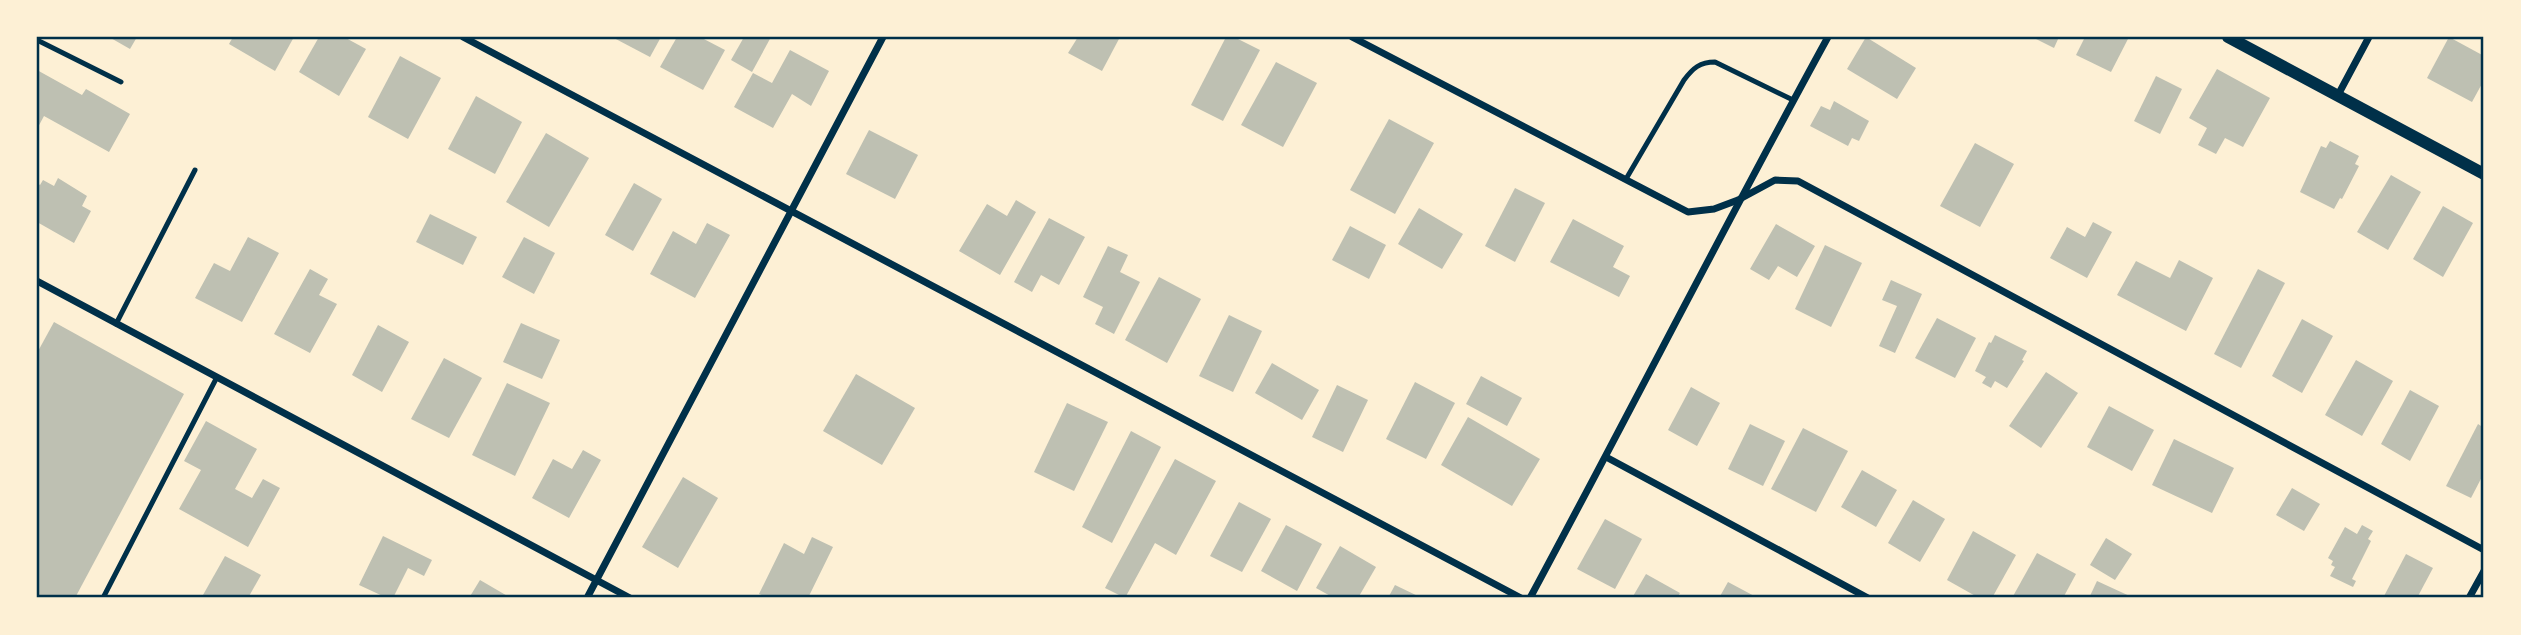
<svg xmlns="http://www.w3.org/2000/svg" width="2521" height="635" viewBox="0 0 2521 635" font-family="Ubuntu,sans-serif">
<rect width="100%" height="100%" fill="#fdf0d5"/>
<!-- building -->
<g fill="#bec0b2">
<polygon points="109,37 137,37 130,49"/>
<polygon points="233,37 294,37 275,71 229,44"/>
<polygon points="319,37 344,37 366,49 339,96 299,72"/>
<polygon points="612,37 661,37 650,57"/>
<polygon points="677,37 700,37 725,50 703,90 660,67"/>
<polygon points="744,37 771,37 752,72 731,60"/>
<polygon points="1078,37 1120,37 1102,71 1068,53"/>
<polygon points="1226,37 1234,37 1260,50 1223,121 1191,105"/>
<polygon points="1866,37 1916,68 1897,99 1847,69"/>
<polygon points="2032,37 2059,37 2054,48"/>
<polygon points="2085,37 2129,37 2111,72 2076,55"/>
<polygon points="2449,37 2484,56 2484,80 2472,102 2427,78"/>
<polygon points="790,50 829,71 811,106 792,94 773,128 734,107 753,73 772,83"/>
<polygon points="400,56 441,78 408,139 368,117"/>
<polygon points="1276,62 1317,83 1283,147 1241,125"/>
<polygon points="2217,69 2270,98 2243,147 2225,138 2216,154 2198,145 2207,128 2189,118"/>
<polygon points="37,70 82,95 86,89 130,114 109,152 44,116 37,129"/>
<polygon points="2156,76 2182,89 2160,134 2134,121"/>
<polygon points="476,96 522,122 495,174 448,149"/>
<polygon points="1834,101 1869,121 1859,141 1852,138 1848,146 1810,126 1821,106 1830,110"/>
<polygon points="1389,119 1434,143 1395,214 1350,190"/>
<polygon points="869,130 918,155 895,199 846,174"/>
<polygon points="546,133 589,158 549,227 506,202"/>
<polygon points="2330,141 2359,156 2355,164 2359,166 2342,199 2340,198 2334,209 2300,192 2321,146 2326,148"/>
<polygon points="1975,143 2014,164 1980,227 1940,206"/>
<polygon points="2391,175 2421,192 2388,250 2357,232"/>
<polygon points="58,178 87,196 82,206 91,211 74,243 37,222 37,183 40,185 43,180 54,186"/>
<polygon points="634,183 662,199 633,251 605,235"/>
<polygon points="1515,188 1545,203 1515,262 1485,246"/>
<polygon points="1016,200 1036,212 1000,275 959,251 987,204 1007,216"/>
<polygon points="2443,206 2473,223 2443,277 2413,259"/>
<polygon points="1419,208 1463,234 1442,269 1398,244"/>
<polygon points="430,214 477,237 463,265 416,242"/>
<polygon points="1049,218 1085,237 1059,285 1041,275 1032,292 1014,282"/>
<polygon points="1573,219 1624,246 1613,267 1630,276 1619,297 1550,262"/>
<polygon points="2093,222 2112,232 2087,278 2050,258 2067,227 2085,237"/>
<polygon points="707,223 730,235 695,298 650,274 673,231 696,244"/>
<polygon points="1776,224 1815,246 1797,277 1778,266 1769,280 1750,269"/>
<polygon points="1350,226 1386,245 1369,279 1332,260"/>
<polygon points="248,237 279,253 242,322 195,298 214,263 230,271"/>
<polygon points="524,237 555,253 534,294 502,277"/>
<polygon points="1825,245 1862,263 1831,327 1795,309"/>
<polygon points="1108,246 1128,255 1120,272 1140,282 1114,334 1095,324 1103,307 1083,297"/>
<polygon points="2179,260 2213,278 2186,331 2117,295 2136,261 2170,278"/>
<polygon points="310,269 328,279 319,295 337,304 310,353 274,334"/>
<polygon points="2258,269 2285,283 2241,368 2214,354"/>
<polygon points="1159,277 1201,299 1167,363 1125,340"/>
<polygon points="1891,280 1922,294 1895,353 1879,346 1897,306 1882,300"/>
<polygon points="1229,315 1262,331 1233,392 1199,376"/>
<polygon points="1937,318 1976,338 1955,378 1915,358"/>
<polygon points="2302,319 2333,336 2302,393 2272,376"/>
<polygon points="54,322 184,394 75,598 37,598 37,353"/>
<polygon points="521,323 560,340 542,379 503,362"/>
<polygon points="378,325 409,342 382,392 352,375"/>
<polygon points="1995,335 2027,351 2022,360 2024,361 2007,388 1995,381 1991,388 1982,383 1986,377 1975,371 1989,342 1991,343"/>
<polygon points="444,358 482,378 449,438 411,419"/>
<polygon points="2356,360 2393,381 2362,436 2325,415"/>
<polygon points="1272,363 1319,390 1302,420 1255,393"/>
<polygon points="2046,372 2078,393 2041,448 2009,426"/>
<polygon points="856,374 915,408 882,465 823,431"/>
<polygon points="1481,376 1522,398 1507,426 1466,404"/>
<polygon points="1415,382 1455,403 1426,459 1386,439"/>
<polygon points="507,383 550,403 515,476 472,455"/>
<polygon points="1337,385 1368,400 1343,452 1312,437"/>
<polygon points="1691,387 1720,403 1697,446 1668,430"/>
<polygon points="2410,390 2439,406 2410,461 2381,444"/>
<polygon points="1067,403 1108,422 1074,491 1034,472"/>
<polygon points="2109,406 2154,430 2132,471 2087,447"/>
<polygon points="1468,417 1540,459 1512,506 1441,465"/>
<polygon points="206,421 257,449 235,489 252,498 263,479 280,488 248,547 179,509 201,470 184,461"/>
<polygon points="1750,424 1785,441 1763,486 1728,469"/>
<polygon points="2478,424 2484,428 2484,473 2471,498 2446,486"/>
<polygon points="1803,428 1848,451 1816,512 1771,489"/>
<polygon points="1131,431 1161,447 1112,543 1082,527"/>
<polygon points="2174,439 2234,468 2212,513 2152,485"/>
<polygon points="583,450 601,460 569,518 532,498 553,459 572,469"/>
<polygon points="1175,459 1216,481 1176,555 1155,543 1125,598 1105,588"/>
<polygon points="1862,470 1897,490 1876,527 1841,507"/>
<polygon points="683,477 718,498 678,568 642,547"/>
<polygon points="2292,488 2320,504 2304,531 2276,515"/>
<polygon points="1913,500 1945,519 1920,562 1888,543"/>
<polygon points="1239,502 1271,519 1242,572 1210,556"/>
<polygon points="1605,519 1642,539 1615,589 1577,569"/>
<polygon points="1286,525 1322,544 1297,591 1261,571"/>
<polygon points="2362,525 2373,531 2368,539 2371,541 2352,579 2356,581 2353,587 2330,576 2335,567 2331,565 2333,561 2328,558 2345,527 2357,534"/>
<polygon points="1973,531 2016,555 1992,598 1979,598 1947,580"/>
<polygon points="383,536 432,560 424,576 408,568 393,598 387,598 359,585"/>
<polygon points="812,537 833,547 808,598 769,598 759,594 784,543 804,554"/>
<polygon points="2106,538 2132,554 2115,580 2090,565"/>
<polygon points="1340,546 1376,567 1358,598 1334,598 1316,588"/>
<polygon points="2037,553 2076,574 2063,598 2012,598"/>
<polygon points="2406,554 2433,568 2417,598 2383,598"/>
<polygon points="225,556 261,575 248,598 209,598 203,595"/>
<polygon points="1646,574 1680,593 1677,598 1632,598"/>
<polygon points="480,580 511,598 469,598"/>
<polygon points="2097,581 2134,598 2089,598"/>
<polygon points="1728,582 1758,598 1719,598"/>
<polygon points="1395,585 1422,598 1388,598"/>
</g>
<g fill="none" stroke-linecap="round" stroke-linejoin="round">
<!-- service -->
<g stroke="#003049" stroke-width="5">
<polyline points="37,40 121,82"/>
<path d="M 1626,179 L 1684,80 C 1693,68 1700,62 1715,62 L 1793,100"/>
<polyline points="116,324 195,170"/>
<polyline points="103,598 217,377"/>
</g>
<!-- minor -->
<g stroke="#003049" stroke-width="7">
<polyline points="463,37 1521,598"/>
<polyline points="1352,37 1688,212 1714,209 1738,200 1775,180 1798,181 2484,550"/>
<polyline points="2338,95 2369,37"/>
<polyline points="37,281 630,598"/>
<polyline points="1606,457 1868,598"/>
<polyline points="587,598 883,37"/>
<path d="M 1530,598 C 1630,412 1726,223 1828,37"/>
<polyline points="2469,598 2484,571"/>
</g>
<!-- tertiary -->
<polyline stroke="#003049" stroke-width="12" points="2228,37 2484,174"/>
</g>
<!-- border -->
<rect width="2521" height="635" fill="none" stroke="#fdf0d5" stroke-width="77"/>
<rect x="38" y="38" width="2444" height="558" fill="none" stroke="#003049" stroke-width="2.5"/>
</svg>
